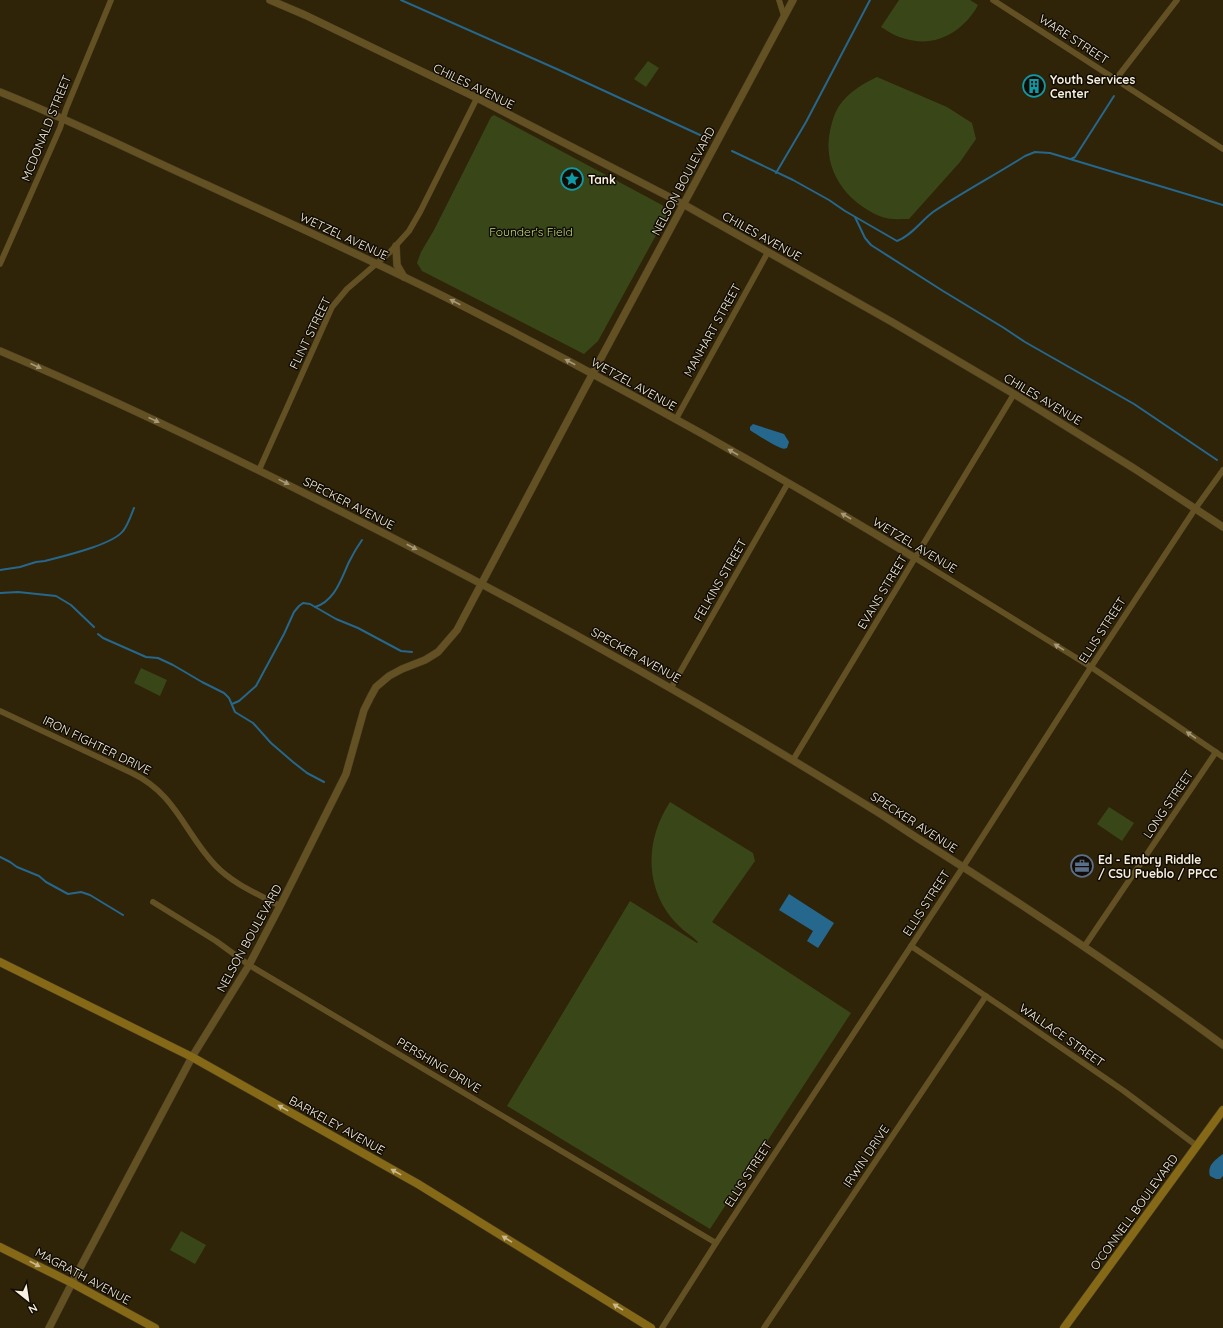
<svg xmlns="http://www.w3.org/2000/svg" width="1223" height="1328" viewBox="0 0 1223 1328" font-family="Quicksand,sans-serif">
<rect width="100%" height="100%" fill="#2f2308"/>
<!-- green -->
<g fill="#394718">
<path d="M 899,0 L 970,0 L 978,5 C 964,31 936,48 906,39 C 897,37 889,32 881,27 Z"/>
<polygon points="648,61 659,68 646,87 634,79"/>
<path d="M 877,77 L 947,107 L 972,123 L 976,139 L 960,162 L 909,219 C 900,219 890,220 882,217 C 846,203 822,169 830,131 C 832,122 834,114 839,106 C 849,92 862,84 877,77 Z"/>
<polygon points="494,115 662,205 666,212 666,217 598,341 584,354 422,271 417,263 421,252 434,230 491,117"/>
<polygon points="141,668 167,680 160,696 134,683"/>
<path d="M 670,802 L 753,853 L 755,861 L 712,922 L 851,1013 L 710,1229 L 507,1106 L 630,901 L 697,943 L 698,942 C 692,936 685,932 679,926 C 644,892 644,841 670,802 Z"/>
<polygon points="1109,807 1134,823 1122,841 1097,824"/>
<polygon points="181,1231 206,1245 195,1264 170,1250"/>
</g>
<!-- water -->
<g fill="#26678d">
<path d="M 753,424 L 784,434 L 789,442 L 787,448 C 784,449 784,449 781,448 C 777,447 752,432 750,430 L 750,427 Z"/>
<polygon points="789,894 834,923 818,948 807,941 813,931 779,910"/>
<path d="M 1223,1154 L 1223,1176 L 1220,1179 L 1216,1179 L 1210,1176 C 1207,1165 1215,1160 1223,1154 Z"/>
</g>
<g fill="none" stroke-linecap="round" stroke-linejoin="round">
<!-- stream -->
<g stroke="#26678d" stroke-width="2">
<polyline points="401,0 559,70 700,135"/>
<path d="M 732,151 L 793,180 L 829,200 L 845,211 L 897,241 C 911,236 921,221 933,212 C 963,192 995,175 1025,156 L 1035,152 L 1050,153 L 1223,205"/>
<polyline points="1071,159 1075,157 1114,96"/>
<polyline points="776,173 806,122 870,0"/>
<polyline points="855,217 865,238 871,245 943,291 1004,328 1025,342 1134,404 1217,460"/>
<path d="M 0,570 L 20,567 L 36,562 L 45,561 C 64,556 112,545 123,531 C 128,525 131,515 134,508"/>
<polyline points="0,593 18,592 56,596 71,605 94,627"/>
<path d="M 315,607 C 335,601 341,579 349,562 C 353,554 357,547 362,540"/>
<polyline points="98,634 103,638 146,657 158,658 173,665 202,682 224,693 229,698 235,712 253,723 271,743 293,762 307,773 324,782"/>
<polyline points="232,704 239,701 256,686 284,634 294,612 299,606 303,603 310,604 336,619 358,628 401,651 412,652"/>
<polyline points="0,857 10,862 17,867 39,876 46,882 68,894 81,892 90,895 123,915"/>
</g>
<!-- minor casing -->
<g stroke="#4b4026" stroke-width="6">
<g id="minor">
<polyline points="779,0 784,16"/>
<polyline points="993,0 1223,149"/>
<polyline points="1116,79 1177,0"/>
<polyline points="0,264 60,128 66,109 111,0"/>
<polyline points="676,419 768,252"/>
<polyline points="259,470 332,307 347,289 390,252 409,231 420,212 477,98"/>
<polyline points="915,558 1091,667 1223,757"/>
<polyline points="671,688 788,483"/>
<path d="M 0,711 L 132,773 C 176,794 184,832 215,865 C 233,884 258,894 280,906"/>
<polyline points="793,760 1014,394"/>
<polyline points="153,902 216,941 249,965 716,1243"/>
<polyline points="911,946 1005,1009 1124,1091 1197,1146"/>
<polyline points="1084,947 1216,752"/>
<polyline points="662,1328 716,1243 963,867 1091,667 1195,509 1223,470"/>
<polyline points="764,1328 986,996"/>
</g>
</g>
<!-- tertiary casing -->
<g stroke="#4b4026" stroke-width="8">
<g id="tertiary">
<polyline points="270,0 305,15 477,98 683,204 892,322 1014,394 1135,469 1223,527"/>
<path d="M 0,92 C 70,120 138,154 207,185 C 287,222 367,258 445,297 C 605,378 762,465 915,558"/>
<polyline points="396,246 397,265 404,277"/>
<path d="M 0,351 C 146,413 287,483 428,556 C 579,634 726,718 871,808 C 891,820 910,834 930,846 C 1030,909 1128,975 1223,1045"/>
<polyline points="49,1328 72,1283 192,1057 249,965 280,906 346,774 364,710 371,696 376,687 389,676 402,669 425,660 438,652 457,630 585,388 793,0"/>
</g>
</g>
<!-- secondary casing -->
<g stroke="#4b4026" stroke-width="9">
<g id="secondary">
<polyline points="0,962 192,1057 418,1184 651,1328"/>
<polyline points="0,1247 72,1283 155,1328"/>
<polyline points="1064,1328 1223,1110"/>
</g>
</g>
<!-- minor -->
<use href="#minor" stroke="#635124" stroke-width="5.5"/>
<!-- tertiary -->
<use href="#tertiary" stroke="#635124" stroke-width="7"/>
<!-- secondary -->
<use href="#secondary" stroke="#866917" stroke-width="8"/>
</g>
<!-- one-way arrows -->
<defs><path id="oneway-solid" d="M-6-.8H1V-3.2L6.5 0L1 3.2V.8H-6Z"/></defs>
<g fill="#a69878">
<use href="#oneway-solid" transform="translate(455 302) rotate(-153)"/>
<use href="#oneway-solid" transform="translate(570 362) rotate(-152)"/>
<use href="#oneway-solid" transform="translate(36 366) rotate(24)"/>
<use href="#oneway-solid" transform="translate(154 420) rotate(25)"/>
<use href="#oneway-solid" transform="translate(733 452) rotate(-150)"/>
<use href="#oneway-solid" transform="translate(284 482) rotate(26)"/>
<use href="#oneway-solid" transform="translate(846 516) rotate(-150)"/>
<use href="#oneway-solid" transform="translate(412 547) rotate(28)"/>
<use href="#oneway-solid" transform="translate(1059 647) rotate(-148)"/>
<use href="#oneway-solid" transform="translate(1191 735) rotate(-145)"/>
</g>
<g fill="#cab98f">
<use href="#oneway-solid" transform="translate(283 1108) rotate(-151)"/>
<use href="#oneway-solid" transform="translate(396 1172) rotate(-151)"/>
<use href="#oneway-solid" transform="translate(507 1239) rotate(-148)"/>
<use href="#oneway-solid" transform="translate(35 1264) rotate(27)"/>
<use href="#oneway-solid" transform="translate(618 1307) rotate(-148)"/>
</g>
<!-- icons -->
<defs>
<g id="building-ring" transform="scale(1.15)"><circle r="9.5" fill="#120d04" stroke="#0f9aa8" stroke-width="1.5"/><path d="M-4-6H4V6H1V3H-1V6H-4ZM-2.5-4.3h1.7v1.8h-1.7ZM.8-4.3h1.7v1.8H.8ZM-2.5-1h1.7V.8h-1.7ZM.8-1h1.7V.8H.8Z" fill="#0f9aa8"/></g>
<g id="sight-ring" transform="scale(1.15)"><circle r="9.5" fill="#120d04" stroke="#0f9aa8" stroke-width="1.5"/><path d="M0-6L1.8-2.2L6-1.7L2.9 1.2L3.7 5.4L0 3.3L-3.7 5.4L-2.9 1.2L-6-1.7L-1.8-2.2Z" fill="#0f9aa8"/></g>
<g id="office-ring" transform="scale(1.15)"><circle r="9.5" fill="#120d04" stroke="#5c6f8a" stroke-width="1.5"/><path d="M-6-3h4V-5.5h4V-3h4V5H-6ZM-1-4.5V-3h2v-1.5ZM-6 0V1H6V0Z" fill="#5c6f8a"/></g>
</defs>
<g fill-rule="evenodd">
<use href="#building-ring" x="1034" y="86"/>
<use href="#sight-ring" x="572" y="179"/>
<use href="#office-ring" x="1082" y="866"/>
</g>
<g text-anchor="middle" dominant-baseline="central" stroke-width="3" stroke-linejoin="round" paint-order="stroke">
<!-- street labels -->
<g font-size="12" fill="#f7efdf" stroke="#120d04">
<text transform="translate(1074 39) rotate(33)">WARE STREET</text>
<text transform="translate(474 86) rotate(26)">CHILES AVENUE</text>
<text transform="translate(46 128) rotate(-68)">MCDONALD STREET</text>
<text transform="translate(683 181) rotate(-62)">NELSON BOULEVARD</text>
<text transform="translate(344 236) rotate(25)">WETZEL AVENUE</text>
<text transform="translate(762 236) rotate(29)">CHILES AVENUE</text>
<text transform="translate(712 330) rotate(-61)">MANHART STREET</text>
<text transform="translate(310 333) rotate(-64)">FLINT STREET</text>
<text transform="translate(634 384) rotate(29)">WETZEL AVENUE</text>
<text transform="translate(1043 399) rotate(31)">CHILES AVENUE</text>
<text transform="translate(349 503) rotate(27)">SPECKER AVENUE</text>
<text transform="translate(915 545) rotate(31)">WETZEL AVENUE</text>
<text transform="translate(720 580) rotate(-60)">FELKINS STREET</text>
<text transform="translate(882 592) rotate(-59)">EVANS STREET</text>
<text transform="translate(1102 630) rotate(-57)">ELLIS STREET</text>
<text transform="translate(636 655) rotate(29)">SPECKER AVENUE</text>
<text transform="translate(97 745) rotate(26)">IRON FIGHTER DRIVE</text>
<text transform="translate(1168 804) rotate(-56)">LONG STREET</text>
<text transform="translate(914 822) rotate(33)">SPECKER AVENUE</text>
<text transform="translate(926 903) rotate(-57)">ELLIS STREET</text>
<text transform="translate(249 938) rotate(-61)">NELSON BOULEVARD</text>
<text transform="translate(1062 1035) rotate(35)">WALLACE STREET</text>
<text transform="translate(439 1065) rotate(31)">PERSHING DRIVE</text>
<text transform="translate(337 1125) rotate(29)">BARKELEY AVENUE</text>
<text transform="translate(866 1156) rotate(-56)">IRWIN DRIVE</text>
<text transform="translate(748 1174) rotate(-57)">ELLIS STREET</text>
<text transform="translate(1134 1212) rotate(-54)">O'CONNELL BOULEVARD</text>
<text transform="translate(83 1276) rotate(28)">MAGRATH AVENUE</text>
</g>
<!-- poi labels -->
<g font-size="12" font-weight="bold" fill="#f7efdf" stroke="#120d04" text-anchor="start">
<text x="1050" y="79">Youth Services<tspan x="1050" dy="14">Center</tspan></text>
<text x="588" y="179">Tank</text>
<text x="1098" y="859">Ed - Embry Riddle<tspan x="1098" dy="14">/ CSU Pueblo / PPCC</tspan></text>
</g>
<!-- park labels -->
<g font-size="12" fill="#bcd87f" stroke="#120d04">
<text x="531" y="231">Founder's Field</text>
</g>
</g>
<!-- north arrow -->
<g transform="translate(28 1300) rotate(150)" stroke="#120d04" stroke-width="3" paint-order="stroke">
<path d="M0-3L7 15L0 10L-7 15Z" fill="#f7efdf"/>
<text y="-6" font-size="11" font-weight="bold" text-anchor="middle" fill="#f7efdf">N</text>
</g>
</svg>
